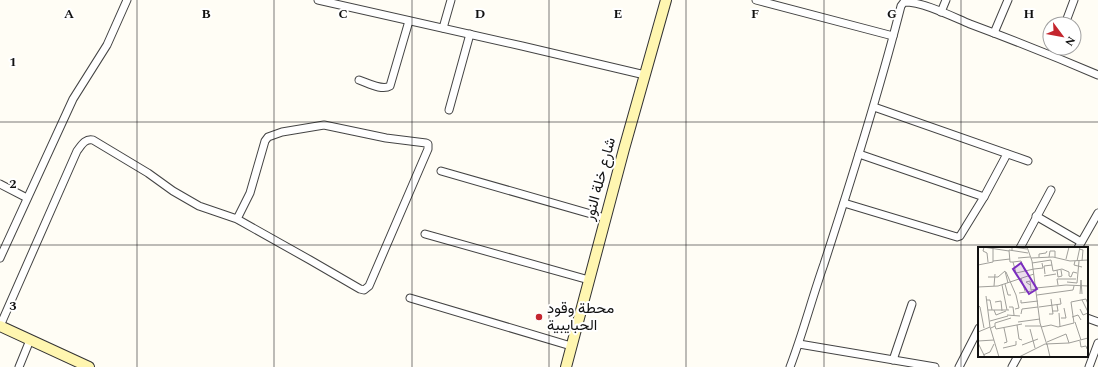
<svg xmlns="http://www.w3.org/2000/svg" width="1098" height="367" viewBox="0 0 1098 367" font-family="Spectral,Vazirmatn,serif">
<rect width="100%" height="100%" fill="#fffdf5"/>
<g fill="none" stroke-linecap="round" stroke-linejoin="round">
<!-- street casing -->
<g stroke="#444" stroke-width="9">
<g id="street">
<polyline points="318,0 522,46 645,75"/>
<polyline points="756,0 893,36"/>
<polyline points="941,12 946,0"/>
<polyline points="1065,24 1074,0"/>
<polyline points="443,28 451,0"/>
<polyline points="994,33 1008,0"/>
<path d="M 359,80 C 368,83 382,91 390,86 L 409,21"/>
<polyline points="874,107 1028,161"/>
<polyline points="449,110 470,34"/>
<polyline points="859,154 984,197"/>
<polyline points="441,171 605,218"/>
<polyline points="0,184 27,198"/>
<polyline points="844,203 957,237 960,236 984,197 1007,154"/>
<polyline points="1036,216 1081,242"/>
<polyline points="425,234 589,280"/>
<polyline points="1020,248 1051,190"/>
<polyline points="1078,248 1098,213"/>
<polyline points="0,258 73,99 107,45 127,0"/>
<polyline points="410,298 571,346"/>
<polyline points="1087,318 1098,322"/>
<path d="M 0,326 L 77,151 C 81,146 85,138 93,140 L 148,173 L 173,191 L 199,206 L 237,219 L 310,260 L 360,289 L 364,290 L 369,286 L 428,149 L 428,144 L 426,143 L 386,138 L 324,125 L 282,132 L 268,137 L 265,141 L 250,193 L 237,219"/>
<polyline points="799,344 935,367"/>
<polyline points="893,360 912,304"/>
<polyline points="19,367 30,340"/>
<path d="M 790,367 C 803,333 812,298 824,264 C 852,178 879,93 901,6 L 904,2 C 924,2 951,16 970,24 C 1013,40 1056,57 1098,75"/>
<polyline points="959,367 979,328"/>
<polyline points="1012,367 1018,356"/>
<polyline points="1089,367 1098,343"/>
</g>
</g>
<!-- secondary casing -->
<g stroke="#333" stroke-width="12">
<g id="secondary">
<polyline points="0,326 89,367"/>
<polyline points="566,367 624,149 666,0"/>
</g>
</g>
<!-- street -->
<use href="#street" stroke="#fff" stroke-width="7"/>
<!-- secondary -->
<use href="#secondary" stroke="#fff6b0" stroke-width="10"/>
</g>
<!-- grid -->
<path fill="none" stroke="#111" stroke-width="1" stroke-opacity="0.55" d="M 137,0 L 137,367M 274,0 L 274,367M 412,0 L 412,367M 549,0 L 549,367M 686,0 L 686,367M 824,0 L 824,367M 961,0 L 961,367M 0,122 L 1098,122M 0,245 L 1098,245"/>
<!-- markers -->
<circle fill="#c4262e" stroke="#fff" stroke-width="1.5" cx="539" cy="317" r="4"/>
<g text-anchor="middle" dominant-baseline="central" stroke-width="4" stroke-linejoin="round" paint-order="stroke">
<!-- street labels -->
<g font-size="15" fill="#111" stroke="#fff">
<text transform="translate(600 179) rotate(-75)">شارع خلة النور</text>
</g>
<!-- poi labels -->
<g font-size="15" fill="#111" stroke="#fff" text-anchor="start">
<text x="547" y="308">محطة وقود<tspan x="547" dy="17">الحبايبية</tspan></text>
</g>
</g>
<!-- overview -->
<g transform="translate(978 247)">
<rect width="110" height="110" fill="#fffdf5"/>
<path fill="none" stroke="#a09f9a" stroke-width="1" d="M 5,0 L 31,4M 6,0 L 5,4 L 9,6 L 10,15M 49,0 L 54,14 L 62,76 L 69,98M 101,2 L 105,3 L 104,14M 34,4 L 34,0 L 49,2M 50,6 L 31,3 L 32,15 L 35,15 L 38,26 L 56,22M 61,10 L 61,7 L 68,6 L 69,4M 71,10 L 72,4 L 77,4 L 77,10M 40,11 L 52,10M 53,11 L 75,10 L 92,14 L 110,13M 88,12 L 91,0M 15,14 L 32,12M 97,14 L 96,18 L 104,20M 99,14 L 102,0M 35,15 L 43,14 L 47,24M 54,16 L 73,13 L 75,24 L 84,22 L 91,25 L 91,29 L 93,30 L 95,25 L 99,26M 0,18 L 15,15 L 15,0M 56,22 L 65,21 L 64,16M 79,23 L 80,30 L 84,29 L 83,23M 28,25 L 38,48 L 41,61 L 37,62M 67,27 L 66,19 L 74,18M 66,29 L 78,27M 10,30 L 20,30 L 27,24 L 30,36M 43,31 L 47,44M 89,35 L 99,36 L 101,14M 27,37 L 30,48 L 33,48M 24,38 L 29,63M 52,38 L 48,35 L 52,34 L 53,43 L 58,42M 80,38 L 79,32 L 98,32M 16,39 L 17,27M 0,40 L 20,39 L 56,27M 58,41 L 88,38 L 110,39M 41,46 L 54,44M 102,47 L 103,33 L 104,47M 59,48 L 95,43 L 96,39M 8,49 L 12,80M 9,53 L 12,53 L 14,63M 43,53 L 43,56 L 60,54M 104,53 L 110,65M 17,55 L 23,54 L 24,64M 0,58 L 2,60 L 6,81M 31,60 L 35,60 L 36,68M 61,60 L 83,57 L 82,51M 102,62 L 105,68 L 110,66M 10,63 L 31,63M 16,63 L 18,68 L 28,64M 74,64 L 80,64 L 79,58M 81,66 L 82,80M 43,67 L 44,62 L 60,60M 71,67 L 75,67 L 73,52M 29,68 L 42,69M 94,70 L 100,68 L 103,73M 83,71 L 88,71 L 86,61M 12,74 L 30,69M 40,75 L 62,72M 97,75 L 103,93M 39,78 L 41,92 L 44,93M 17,79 L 17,76 L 33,71M 47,79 L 63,79M 63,80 L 73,78 L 80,80 L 96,76 L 93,55 L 108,52 L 110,57M 13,81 L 17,79 L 18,82 L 44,77M 26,81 L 29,95 L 26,96M 52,82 L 57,101M 0,85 L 12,80 L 21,110M 0,94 L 16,93M 102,94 L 103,100 L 108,99 L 109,102M 69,95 L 88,87 L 91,96M 0,96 L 7,110M 69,97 L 72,110M 44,98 L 60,92M 25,101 L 38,98 L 38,94M 5,108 L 12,105 L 16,97M 41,110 L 67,97 L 91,96 L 110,91"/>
<path fill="#7b2cbf" fill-opacity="0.15" stroke="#7b2cbf" stroke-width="2" d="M 43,16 L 59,42 L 51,47 L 35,22 Z"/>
<rect width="110" height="110" fill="none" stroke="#111" stroke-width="2"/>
</g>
<g font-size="13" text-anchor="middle" font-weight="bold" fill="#111" stroke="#fff" stroke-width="4" stroke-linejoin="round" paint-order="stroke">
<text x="69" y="18">A</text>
<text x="206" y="18">B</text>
<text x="343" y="18">C</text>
<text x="480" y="18">D</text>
<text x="618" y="18">E</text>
<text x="755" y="18">F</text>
<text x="892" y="18">G</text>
<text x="1029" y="18">H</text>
<text x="13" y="66">1</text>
<text x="13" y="188">2</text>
<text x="13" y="310">3</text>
</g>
<!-- north arrow -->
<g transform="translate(1062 36) rotate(122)"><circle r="19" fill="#ffffff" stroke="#a0a0a0"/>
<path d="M0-3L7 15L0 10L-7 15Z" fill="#c4262e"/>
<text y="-6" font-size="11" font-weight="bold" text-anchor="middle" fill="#111111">N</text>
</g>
</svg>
